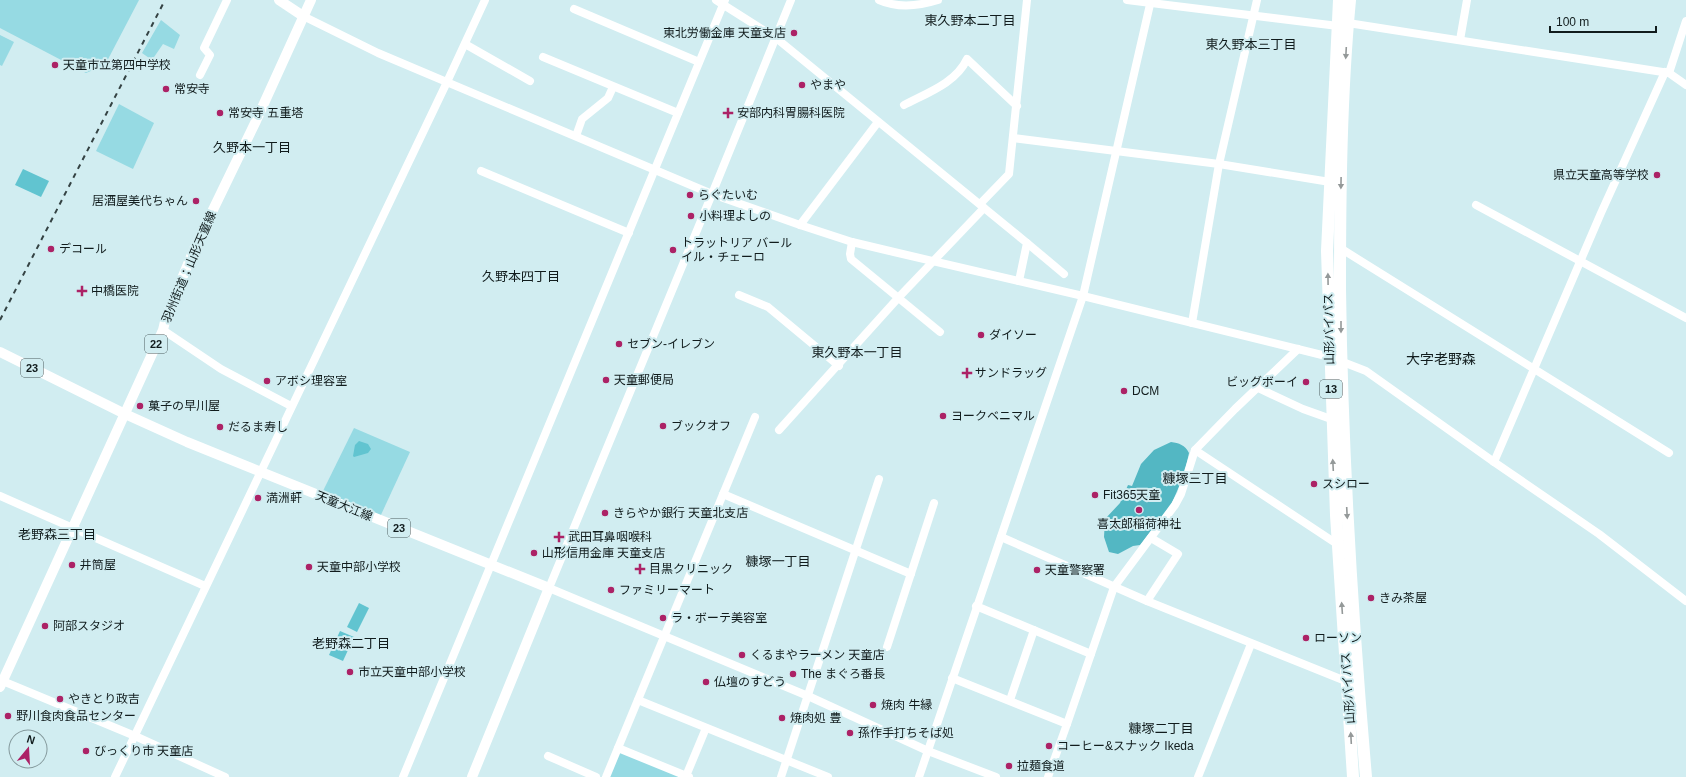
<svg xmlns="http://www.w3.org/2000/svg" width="1686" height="777" viewBox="0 0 1686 777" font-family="Helvetica,'Noto Sans JP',sans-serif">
<rect width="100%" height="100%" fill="#d1edf1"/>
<!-- green -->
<g fill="#96dae3">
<polygon points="0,0 139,0 105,65 86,73 0,28"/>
<polygon points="161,20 180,35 174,49 163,44 152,60 142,53"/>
<polygon points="0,35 14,42 2,66 0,65"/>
<polygon points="119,104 154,123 133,169 96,151"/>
<polygon points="354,428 410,452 380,517 322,493"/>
<polygon points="619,750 686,777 608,777"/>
</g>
<!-- forest -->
<path fill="#53b7c3" d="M 1171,442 C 1179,443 1185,445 1189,453 L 1184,475 L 1171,505 L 1140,545 L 1133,546 L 1118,554 L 1109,552 L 1104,537 L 1105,519 L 1120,503 L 1128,485 L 1132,486 L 1141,464 L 1154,450 Z"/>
<!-- water -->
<g fill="#61c4d0">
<polygon points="23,169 49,181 41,197 15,185"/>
<polygon points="359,441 368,444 371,449 368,453 354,457 353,456 355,445"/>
<polygon points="359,603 369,608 357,632 347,627"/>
<polygon points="340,631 354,637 343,661 329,655"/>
</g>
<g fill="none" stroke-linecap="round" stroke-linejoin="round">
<!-- minor -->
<g stroke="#fff" stroke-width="8">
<polyline points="716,0 776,38 1027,243 1019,281"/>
<polyline points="791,0 712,194 549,588 808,696 928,751 996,777"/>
<path d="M 879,0 C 897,8 919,6 938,0"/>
<polyline points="1127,0 1338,26"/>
<polyline points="574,9 699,62"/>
<polyline points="303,16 378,53 712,194 800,225 852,242 894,252 1083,296 1330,357 1366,371 1494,462 1599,534 1686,601"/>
<polyline points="1348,23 1669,73 1686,85"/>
<polyline points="1460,40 1467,0"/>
<polyline points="465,44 530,81"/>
<polyline points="543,57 678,113"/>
<polyline points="1669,73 1686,21"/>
<polyline points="200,75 210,55 204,48 227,0"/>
<path d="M 904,105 C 927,93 956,83 967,59 L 1017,106"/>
<polyline points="576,136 582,119 608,98 613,87"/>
<polyline points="1013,138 1219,164 1330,182"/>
<polyline points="481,171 629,233"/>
<polyline points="980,204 1009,174 1027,0"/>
<polyline points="1476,205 1686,318"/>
<polyline points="800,225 878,122"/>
<polyline points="852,242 850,254 851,259 940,332"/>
<polyline points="1027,243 1064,274"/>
<polyline points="1340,248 1669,453"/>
<polyline points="739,295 768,307 839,366"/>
<polyline points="1192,323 1219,164 1257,0"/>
<polyline points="163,330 221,369 291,406"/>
<polyline points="1258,388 1303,409 1331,419"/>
<polyline points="779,430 899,297 984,208"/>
<polyline points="1195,450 1337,544"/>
<polyline points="1494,462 1601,213 1665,72"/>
<polyline points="723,494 911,574"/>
<polyline points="0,496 205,586"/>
<polyline points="1001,537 1147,601 1348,682"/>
<polyline points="1147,601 1178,554 1151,538"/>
<polyline points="887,647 934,503"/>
<polyline points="1091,654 1114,587 1175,505 1181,494 1195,450 1235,409 1298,349"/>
<polyline points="952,678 1067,724 1091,654 976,606"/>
<polyline points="0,680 135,736 225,777"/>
<polyline points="638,700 828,777"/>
<polyline points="1010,700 1034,630"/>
<polyline points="618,748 689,777"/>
<polyline points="548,756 596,777"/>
<polyline points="686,776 706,728"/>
<polyline points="115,777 447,82 485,0"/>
<polyline points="403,777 725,0"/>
<path d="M 606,777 C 656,657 706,537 755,417"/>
<polyline points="781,777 879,479"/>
<polyline points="919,777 1083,296 1151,0"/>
<polyline points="1048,777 1067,724"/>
<polyline points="1198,777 1251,644"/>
</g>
<!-- major -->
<g stroke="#fff" stroke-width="10">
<polyline points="279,0 303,16"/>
<polyline points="0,352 125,414 187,442 549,588 472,777"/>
<polyline points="0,687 163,330 166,317 195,247 256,121 311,0"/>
</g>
<!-- highway -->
<g stroke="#fff" stroke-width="12">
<polyline points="1339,0 1327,251 1336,515 1353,777"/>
<path d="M 1350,0 C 1341,96 1340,193 1340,289 C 1342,452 1352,615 1366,777"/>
</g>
<!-- rail -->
<polyline stroke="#344243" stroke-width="2" stroke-dasharray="5 5" stroke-linecap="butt" points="0,320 165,0"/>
</g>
<!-- one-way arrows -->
<defs><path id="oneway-solid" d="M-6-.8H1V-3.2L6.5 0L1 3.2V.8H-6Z"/></defs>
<g fill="#949999">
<use href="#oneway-solid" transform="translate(1346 53) rotate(93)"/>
<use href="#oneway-solid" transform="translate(1341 183) rotate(91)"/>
<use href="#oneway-solid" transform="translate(1328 279) rotate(-91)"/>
<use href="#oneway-solid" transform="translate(1341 327) rotate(90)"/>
<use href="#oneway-solid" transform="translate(1333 465) rotate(-93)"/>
<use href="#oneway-solid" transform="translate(1347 513) rotate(87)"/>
<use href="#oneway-solid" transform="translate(1342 608) rotate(-94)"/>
<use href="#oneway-solid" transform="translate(1351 738) rotate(-93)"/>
</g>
<!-- markers -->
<g fill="#ac2266" stroke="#d1edf1" stroke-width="1.5">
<circle cx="794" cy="33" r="4"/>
<circle cx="55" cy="65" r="4"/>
<circle cx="802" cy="85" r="4"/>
<circle cx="166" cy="89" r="4"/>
<circle cx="220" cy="113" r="4"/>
<path d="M726 107h4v4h4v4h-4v4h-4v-4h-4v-4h4z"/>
<circle cx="1657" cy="175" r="4"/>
<circle cx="690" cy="195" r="4"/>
<circle cx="196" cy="201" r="4"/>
<circle cx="691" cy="216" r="4"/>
<circle cx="51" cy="249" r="4"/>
<circle cx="673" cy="250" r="4"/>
<path d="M80 285h4v4h4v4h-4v4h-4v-4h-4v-4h4z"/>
<circle cx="981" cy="335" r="4"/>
<circle cx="619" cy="344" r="4"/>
<path d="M965 367h4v4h4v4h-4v4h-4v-4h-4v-4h4z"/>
<circle cx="606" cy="380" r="4"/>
<circle cx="267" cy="381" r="4"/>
<circle cx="1306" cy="382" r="4"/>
<circle cx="1124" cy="391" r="4"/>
<circle cx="140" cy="406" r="4"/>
<circle cx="943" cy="416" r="4"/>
<circle cx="663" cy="426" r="4"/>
<circle cx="220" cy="427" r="4"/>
<circle cx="1314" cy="484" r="4"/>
<circle cx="1095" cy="495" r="4"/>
<circle cx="258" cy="498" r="4"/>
<circle cx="1139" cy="510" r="4"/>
<circle cx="605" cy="513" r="4"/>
<path d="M557 531h4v4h4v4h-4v4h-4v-4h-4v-4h4z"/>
<circle cx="534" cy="553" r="4"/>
<circle cx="72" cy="565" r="4"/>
<circle cx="309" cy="567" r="4"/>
<path d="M638 563h4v4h4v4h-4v4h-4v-4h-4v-4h4z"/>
<circle cx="1037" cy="570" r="4"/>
<circle cx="611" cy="590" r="4"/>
<circle cx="1371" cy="598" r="4"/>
<circle cx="663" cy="618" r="4"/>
<circle cx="45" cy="626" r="4"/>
<circle cx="1306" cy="638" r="4"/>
<circle cx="742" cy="655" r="4"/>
<circle cx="350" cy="672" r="4"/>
<circle cx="793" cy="674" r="4"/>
<circle cx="706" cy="682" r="4"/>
<circle cx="60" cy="699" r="4"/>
<circle cx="873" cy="705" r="4"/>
<circle cx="8" cy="716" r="4"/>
<circle cx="782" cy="718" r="4"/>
<circle cx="850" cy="733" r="4"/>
<circle cx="1049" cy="746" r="4"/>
<circle cx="86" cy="751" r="4"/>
<circle cx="1009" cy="766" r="4"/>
</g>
<g text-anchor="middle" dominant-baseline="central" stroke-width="4" stroke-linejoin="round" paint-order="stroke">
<!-- shield labels -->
<g fill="#d1edf1" stroke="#4b5b5d" stroke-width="1">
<rect x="145" y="335" width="22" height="18" rx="3"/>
<rect x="21" y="359" width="22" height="18" rx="3"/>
<rect x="1320" y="380" width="22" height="18" rx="3"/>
<rect x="388" y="519" width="22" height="18" rx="3"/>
</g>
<g font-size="11" font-weight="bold" fill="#111c1d">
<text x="156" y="344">22</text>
<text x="32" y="368">23</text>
<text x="1331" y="389">13</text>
<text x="399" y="528">23</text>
</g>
<!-- poi labels -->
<g font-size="12" fill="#111c1d" stroke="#d1edf1" text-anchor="start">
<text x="786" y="33" text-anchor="end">東北労働金庫 天童支店</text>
<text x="63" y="65">天童市立第四中学校</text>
<text x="810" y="85">やまや</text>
<text x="174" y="89">常安寺</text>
<text x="228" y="113">常安寺 五重塔</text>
<text x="737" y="113">安部内科胃腸科医院</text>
<text x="1649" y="175" text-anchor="end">県立天童高等学校</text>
<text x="698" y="195">らぐたいむ</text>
<text x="188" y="201" text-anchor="end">居酒屋美代ちゃん</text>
<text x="699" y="216">小料理よしの</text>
<text x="681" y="243">トラットリア バール<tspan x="681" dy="14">イル・チェーロ</tspan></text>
<text x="59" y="249">デコール</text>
<text x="91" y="291">中橋医院</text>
<text x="989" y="335">ダイソー</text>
<text x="627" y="344">セブン-イレブン</text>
<text x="975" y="373">サンドラッグ</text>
<text x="614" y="380">天童郵便局</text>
<text x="275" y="381">アボシ理容室</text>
<text x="1298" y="382" text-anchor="end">ビッグボーイ</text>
<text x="1132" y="391">DCM</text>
<text x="148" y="406">菓子の早川屋</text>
<text x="951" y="416">ヨークベニマル</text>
<text x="671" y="426">ブックオフ</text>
<text x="228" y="427">だるま寿し</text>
<text x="1322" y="484">スシロー</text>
<text x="1103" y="495">Fit365天童</text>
<text x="266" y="498">満洲軒</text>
<text x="613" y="513">きらやか銀行 天童北支店</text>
<text x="1139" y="524" text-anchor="middle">喜太郎稲荷神社</text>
<text x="568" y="537">武田耳鼻咽喉科</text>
<text x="542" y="553">山形信用金庫 天童支店</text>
<text x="80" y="565">井筒屋</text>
<text x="317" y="567">天童中部小学校</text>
<text x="649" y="569">目黒クリニック</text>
<text x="1045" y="570">天童警察署</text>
<text x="619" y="590">ファミリーマート</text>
<text x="1379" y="598">きみ茶屋</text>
<text x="671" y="618">ラ・ボーテ美容室</text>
<text x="53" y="626">阿部スタジオ</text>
<text x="1314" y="638">ローソン</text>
<text x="750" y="655">くるまやラーメン 天童店</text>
<text x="358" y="672">市立天童中部小学校</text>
<text x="801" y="674">The まぐろ番長</text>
<text x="714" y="682">仏壇のすどう</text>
<text x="68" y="699">やきとり政吉</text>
<text x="881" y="705">焼肉 牛縁</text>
<text x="16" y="716">野川食肉食品センター</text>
<text x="790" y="718">焼肉処 豊</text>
<text x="858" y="733">孫作手打ちそば処</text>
<text x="1057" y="746">コーヒー&amp;スナック Ikeda</text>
<text x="94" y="751">びっくり市 天童店</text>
<text x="1017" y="766">拉麺食道</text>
</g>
<!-- street labels -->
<g font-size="12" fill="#111c1d" stroke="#d1edf1">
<text transform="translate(189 267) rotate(-67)">羽州街道；山形天童線</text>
<text transform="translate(1329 329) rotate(-91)">山形バイパス</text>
<text transform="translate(344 506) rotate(22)">天童大江線</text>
<text transform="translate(1348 688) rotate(-94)">山形バイパス</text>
</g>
<!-- neighbourhood labels -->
<g font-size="13" fill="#111c1d" stroke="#d1edf1">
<text x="970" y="20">東久野本二丁目</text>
<text x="1251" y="44">東久野本三丁目</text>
<text x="252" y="147">久野本一丁目</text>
<text x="521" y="276">久野本四丁目</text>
<text x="857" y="352">東久野本一丁目</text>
<text x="1195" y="478">糠塚三丁目</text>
<text x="57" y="534">老野森三丁目</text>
<text x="778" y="561">糠塚一丁目</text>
<text x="351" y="643">老野森二丁目</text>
<text x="1161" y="728">糠塚二丁目</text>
</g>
<!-- quarter labels -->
<g font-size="14" fill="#111c1d" stroke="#d1edf1">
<text x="1441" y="359">大字老野森</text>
</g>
</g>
<!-- north arrow -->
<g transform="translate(28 749) rotate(18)"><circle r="19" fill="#d1edf1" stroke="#84999c"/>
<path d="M0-3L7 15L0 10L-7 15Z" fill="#ac2266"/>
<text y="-6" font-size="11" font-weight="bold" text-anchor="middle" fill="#111c1d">N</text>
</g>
<!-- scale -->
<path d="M1550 26v6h106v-6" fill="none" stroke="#111c1d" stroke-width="2"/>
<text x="1556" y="26" font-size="12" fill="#111c1d" stroke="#d1edf1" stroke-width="3" paint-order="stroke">100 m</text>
</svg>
